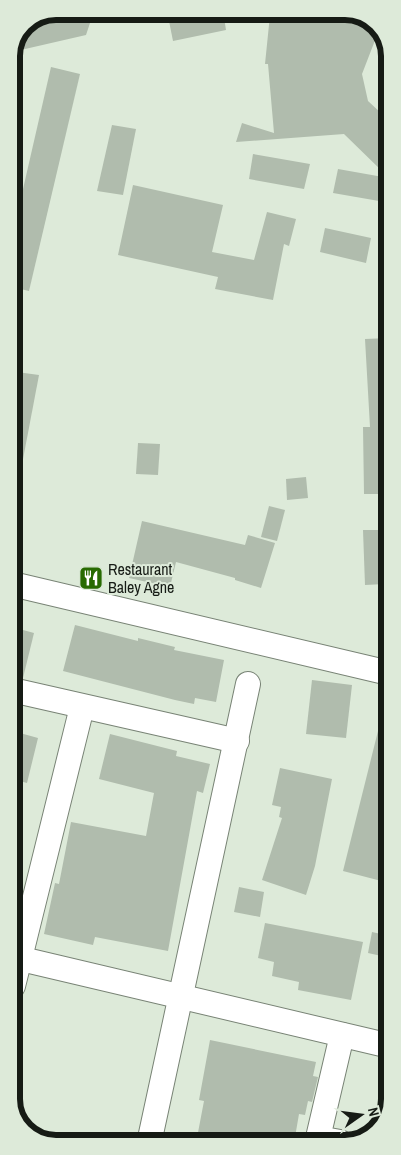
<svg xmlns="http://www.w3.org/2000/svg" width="401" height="1155" viewBox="0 0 401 1155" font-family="'Archivo Narrow',sans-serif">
<rect width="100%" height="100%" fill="#ddead9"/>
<!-- building -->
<g fill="#b0bcad">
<polygon points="56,11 94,11 86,35 12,52 25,24"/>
<polygon points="167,11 223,11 226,30 173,41"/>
<polygon points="338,12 350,12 374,22 379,30 362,74 368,101 382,114 388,116 388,164 385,163 384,173 344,134 236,142 242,123 274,133 268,64 265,64 270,15 336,13"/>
<polygon points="51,67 80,74 29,291 12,287 12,237"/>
<polygon points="112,125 136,129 123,195 97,191"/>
<polygon points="253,154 310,164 304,189 249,179"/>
<polygon points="338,169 383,177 379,201 333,193"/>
<polygon points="133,185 223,205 212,252 254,260 267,212 296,219 289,246 284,244 273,300 215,289 218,277 118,255"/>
<polygon points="325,228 371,238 366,263 320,252"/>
<polygon points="389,338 389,494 364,494 363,427 370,427 365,339"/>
<polygon points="17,372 39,375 20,475 12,474 12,402"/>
<polygon points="138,443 160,444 158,475 136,474"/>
<polygon points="306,477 308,498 287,500 286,479"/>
<polygon points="269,506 285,510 277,541 261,537"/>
<polygon points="142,521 245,545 248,535 275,543 261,588 235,580 235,578 176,562 170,587 129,578"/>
<polygon points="363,530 383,530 385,584 365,585"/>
<polygon points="75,625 138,641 138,638 175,647 174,650 224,660 216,702 195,698 194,704 175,700 63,671"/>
<polygon points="12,627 34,633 23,678 12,677"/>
<polygon points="312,680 352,685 346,738 306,734"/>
<polygon points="383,711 389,712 389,883 343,871"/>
<polygon points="20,733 38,738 27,783 12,779 12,738 18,739"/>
<polygon points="110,734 177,751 176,756 210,764 203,793 197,791 168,951 95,937 93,945 44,934 55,883 59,884 71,822 146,836 154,793 99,779"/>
<polygon points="280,768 332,779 315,866 306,895 262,880 282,818 279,817 281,807 272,805"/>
<polygon points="239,887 264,892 260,917 234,912"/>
<polygon points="265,923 363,942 351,1000 298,990 299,982 272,976 274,962 258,958"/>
<polygon points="372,932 390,936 386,957 368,953"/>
<polygon points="210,1040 316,1062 313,1076 318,1077 312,1102 308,1101 305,1115 299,1114 294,1143 196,1143 204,1101 199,1100"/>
</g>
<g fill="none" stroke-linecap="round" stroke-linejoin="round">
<!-- minor casing -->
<g stroke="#788375" stroke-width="26">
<g id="minor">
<polyline points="12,584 389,673"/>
<polyline points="12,690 237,741"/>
<polyline points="13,957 390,1046"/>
<polyline points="13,986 82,707"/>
<polyline points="318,1138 340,1142"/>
<polyline points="317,1142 342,1035"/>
<polyline points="149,1143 248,684"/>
</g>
</g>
<!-- minor -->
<use href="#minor" stroke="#fff" stroke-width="24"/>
</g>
<!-- icons -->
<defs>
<g id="restaurant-square" transform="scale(1.25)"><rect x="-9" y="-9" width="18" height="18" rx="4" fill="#286b02" stroke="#ddead9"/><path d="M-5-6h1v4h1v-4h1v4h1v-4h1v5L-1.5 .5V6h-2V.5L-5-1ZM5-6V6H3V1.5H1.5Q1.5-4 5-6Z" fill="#fff"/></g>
</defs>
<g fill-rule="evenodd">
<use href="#restaurant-square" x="91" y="578"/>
</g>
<g text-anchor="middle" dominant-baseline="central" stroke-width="4" stroke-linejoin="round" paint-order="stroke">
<!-- poi labels -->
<g font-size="16" fill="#161b15" stroke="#ddead9" text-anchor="start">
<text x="108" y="569">Restaurant<tspan x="108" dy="18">Baley Agne</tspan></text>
</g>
</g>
<!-- crop -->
<path d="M0 0H401V1155H0ZM56 20H345A36 36 0 0 1 381 56V1099A36 36 0 0 1 345 1135H56A36 36 0 0 1 20 1099V56A36 36 0 0 1 56 20Z" fill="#ddead9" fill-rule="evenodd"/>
<path fill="none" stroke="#161b15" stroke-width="6" d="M56 20H345A36 36 0 0 1 381 56V1099A36 36 0 0 1 345 1135H56A36 36 0 0 1 20 1099V56A36 36 0 0 1 56 20Z"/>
<!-- north arrow -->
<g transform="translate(361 1115) rotate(76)" stroke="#ddead9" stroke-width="4" paint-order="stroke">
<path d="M0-4L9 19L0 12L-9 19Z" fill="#161b15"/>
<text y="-8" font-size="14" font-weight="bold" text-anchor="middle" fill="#161b15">N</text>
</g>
</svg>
